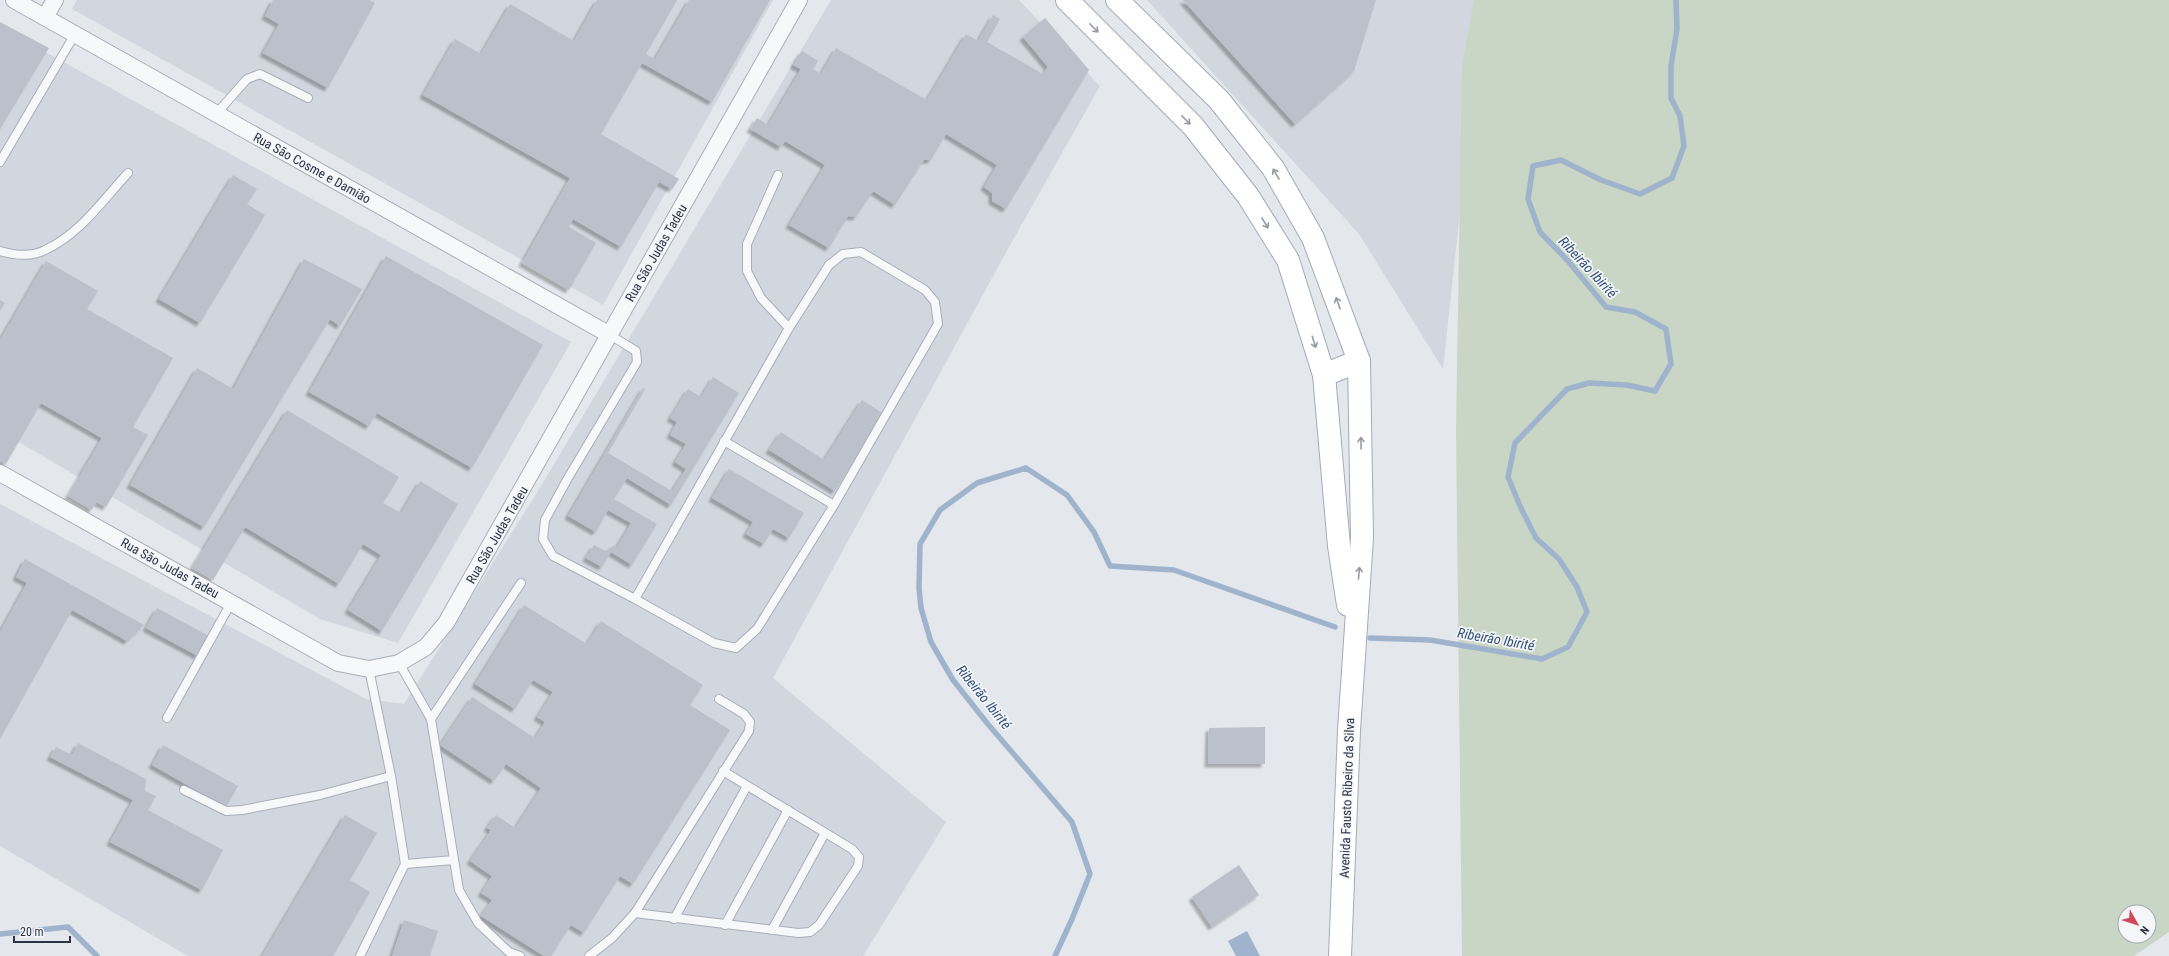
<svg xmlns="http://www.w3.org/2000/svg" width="2169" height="956" viewBox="0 0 2169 956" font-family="'Roboto Condensed',sans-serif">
<defs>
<filter id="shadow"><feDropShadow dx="-3.5" dy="3.5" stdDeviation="1" flood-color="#0004"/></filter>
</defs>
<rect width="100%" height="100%" fill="#e4e7ec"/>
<!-- built -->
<g fill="#d2d6de">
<polygon points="77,0 773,0 603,305 72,9"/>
<polygon points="831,0 1019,0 1100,86 1014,238 773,678 946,822 863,956 188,956 0,846 0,504 366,699 404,704 538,491"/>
<polygon points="1147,0 1483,0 1443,369 1359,234"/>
<polygon points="0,27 571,342 398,643 320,619 0,431"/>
</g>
<!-- green -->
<path fill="#c9d6c5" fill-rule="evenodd" d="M 1474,0 L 2169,0 L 2169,932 L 2134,956 L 1462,956 L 1456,429 L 1462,67 ZM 2125,912 L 2149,912 L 2149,936 L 2125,936 Z"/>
<!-- water -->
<polygon fill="#9fb4cc" points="1247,931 1260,956 1236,956 1228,941"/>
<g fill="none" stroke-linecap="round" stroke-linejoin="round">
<!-- stream -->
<g stroke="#9fb4cc" stroke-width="5.5">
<polyline points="1370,638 1430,640 1542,659 1568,647 1587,612 1577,587 1559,559 1536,538 1520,506 1508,477 1515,443 1567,389 1589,383 1627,385 1655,391 1671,364 1666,329 1635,312 1606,307 1568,261 1540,232 1528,199 1533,166 1561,160 1601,180 1640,194 1672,178 1684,146 1680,116 1671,98 1671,66 1677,29 1676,0"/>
<polyline points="0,934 68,927 97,956"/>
<polyline points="1055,956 1072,919 1090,874 1072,822 987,723 953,680 931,642 921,608 919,588 920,544 940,510 977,483 1026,468 1067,495 1094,532 1110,566 1174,570 1335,627"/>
</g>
</g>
<!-- building -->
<g fill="#bbc0ca" filter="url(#shadow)">
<polygon points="273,0 369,0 375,3 328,88 263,53 279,24 265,16"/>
<polygon points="597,0 677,0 646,54 655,59 689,0 770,0 712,102 642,63 601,134 679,179 672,189 659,182 621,247 573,219 569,227 596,243 569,290 522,263 570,178 423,95 455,39 481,54 510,4 574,41"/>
<polygon points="1183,0 1376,0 1354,71 1295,124"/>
<polygon points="993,15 1000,19 987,42 1043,74 1048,67 1023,37 1045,18 1089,70 1006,209 992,201 992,193 984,187 997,165 946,134 931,160 924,160 895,205 873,191 856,217 848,216 829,248 789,225 825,165 785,141 781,147 750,129 757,118 768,125 801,69 793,65 802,51 818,61 813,69 821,74 836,48 927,100 966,34 978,41"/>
<polygon points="0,22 49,48 0,129"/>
<polygon points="233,175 257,189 247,204 265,215 200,323 159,299"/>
<polygon points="386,256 543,345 472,468 377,413 369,426 309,392"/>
<polygon points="304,259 362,289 340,326 330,319 204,527 130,485 197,368 233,389"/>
<polygon points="46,261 98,291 87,309 173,358 133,427 148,435 106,507 96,502 92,510 68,496 102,438 41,403 6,464 0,461 0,340"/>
<polygon points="0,300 5,303 0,311"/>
<polygon points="713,377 739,393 671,505 627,478 614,499 657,524 632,565 611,552 602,567 586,558 594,545 606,551 614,545 616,549 631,523 608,510 596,532 568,516 643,388 645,389 608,453 672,491 686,469 675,462 686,444 670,435 677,422 670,418 688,389 701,397"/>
<polygon points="862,400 884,414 835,491 769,450 781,432 824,460"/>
<polygon points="287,410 399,477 383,503 401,513 420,481 458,504 382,631 348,610 381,555 363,544 339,584 245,527 213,580 192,568"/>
<polygon points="729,469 804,513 789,538 773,529 764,544 746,534 753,522 712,498"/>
<polygon points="25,559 144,625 127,641 72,610 0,739 0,632 27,583 16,577"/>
<polygon points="524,605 587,644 601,621 703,685 690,705 730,730 633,884 620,876 584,933 571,925 551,956 544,956 481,916 492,900 481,893 492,876 470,861 491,830 487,828 496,815 515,828 541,788 506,764 494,781 440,745 472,697 535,738 545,722 537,717 553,692 533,680 515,709 475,684"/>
<polygon points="157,608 209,636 198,656 146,628"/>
<polygon points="1265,727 1265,764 1208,764 1209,728"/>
<polygon points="78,743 146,779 145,791 156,796 148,810 223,850 202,890 110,842 133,800 50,757 56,747 72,755"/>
<polygon points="163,745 238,786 226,807 152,765"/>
<polygon points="345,815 377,833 350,880 370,892 333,956 262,956"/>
<polygon points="1239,865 1259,895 1212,927 1192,897"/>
<polygon points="404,920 438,931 430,956 392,956"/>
</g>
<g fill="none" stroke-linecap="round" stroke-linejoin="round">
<!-- service casing -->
<g stroke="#a9aeb7" stroke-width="10">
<g id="service">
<polyline points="216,114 247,79 260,74 308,98"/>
<polyline points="0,162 75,34"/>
<path d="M 0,251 C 14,255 32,257 45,250 C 79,235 103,200 128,173"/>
<polyline points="610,335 636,351 637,362 568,478 545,520 543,539 553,556 635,599 789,328 761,298 747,271 747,244 778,175"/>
<polyline points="724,441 834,505"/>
<polyline points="635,599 714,643 736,648 757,629 834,505 938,324 935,302 925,290 861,252 843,254 829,265 789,328"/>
<polyline points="399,663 431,719 459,890 478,923 509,952 520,956"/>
<polyline points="369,669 391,776 405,864 454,860"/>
<polyline points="167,718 231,603"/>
<polyline points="431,719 521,583"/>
<polyline points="184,790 226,811 242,810 320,795 391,776"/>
<polyline points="635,913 798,933 810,932 819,925 858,866 859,857 852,849 723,771"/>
<polyline points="674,919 747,786"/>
<polyline points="725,925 788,810"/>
<polyline points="772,930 825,833"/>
<polyline points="360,956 405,864"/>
<polyline points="589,956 612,938 635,913 749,731 750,722 744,714 719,699"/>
</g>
</g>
<!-- minor casing -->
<g stroke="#a9aeb7" stroke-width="18">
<g id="minor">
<polyline points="14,0 610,335"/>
<polyline points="45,17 55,0"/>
<polyline points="0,473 338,663 369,669 399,663 426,647 446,623 799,0"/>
</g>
</g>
<!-- primary casing -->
<g stroke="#a3abb8" stroke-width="24">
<g id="primary">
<polyline points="1067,0 1193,126 1248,196 1288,260 1324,375 1339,546 1348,605"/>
<polyline points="1117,0 1219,100 1273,168 1313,238 1359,361 1362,538 1349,730 1340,956"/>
<polyline points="1324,375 1359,361"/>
</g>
</g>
<!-- service -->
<use href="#service" stroke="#f7f8fa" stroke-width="8"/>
<!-- minor -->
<use href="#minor" stroke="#f7f8fa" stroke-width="16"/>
<!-- primary -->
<use href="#primary" stroke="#fff" stroke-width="22"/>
</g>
<!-- one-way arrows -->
<defs><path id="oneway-shaft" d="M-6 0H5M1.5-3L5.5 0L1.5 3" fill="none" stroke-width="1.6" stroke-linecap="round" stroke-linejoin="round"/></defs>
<g stroke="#959aa2">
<use href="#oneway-shaft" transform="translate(1094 28) rotate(45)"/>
<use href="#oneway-shaft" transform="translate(1186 120) rotate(45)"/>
<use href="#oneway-shaft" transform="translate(1276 174) rotate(-120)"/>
<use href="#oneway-shaft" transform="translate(1265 223) rotate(58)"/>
<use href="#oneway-shaft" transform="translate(1338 303) rotate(-110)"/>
<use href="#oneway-shaft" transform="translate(1314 342) rotate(73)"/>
<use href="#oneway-shaft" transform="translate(1361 443) rotate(-91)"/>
<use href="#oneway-shaft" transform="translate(1359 573) rotate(-85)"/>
</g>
<g text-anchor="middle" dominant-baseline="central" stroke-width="3.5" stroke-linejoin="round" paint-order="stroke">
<!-- street labels -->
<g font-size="13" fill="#2b3445" stroke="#f4f6f9">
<text transform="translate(312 168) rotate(29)">Rua São Cosme e Damião</text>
<text transform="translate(656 253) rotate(-60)">Rua São Judas Tadeu</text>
<text transform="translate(497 535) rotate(-60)">Rua São Judas Tadeu</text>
<text transform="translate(170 568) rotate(29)">Rua São Judas Tadeu</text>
<text transform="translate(1347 798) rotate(-88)">Avenida Fausto Ribeiro da Silva</text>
</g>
<!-- water labels -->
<g font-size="14" font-style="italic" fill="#34527a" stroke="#f4f6f9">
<text transform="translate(1588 267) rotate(47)">Ribeirão Ibirité</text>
<text transform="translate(1496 639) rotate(10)">Ribeirão Ibirité</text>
<text transform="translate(984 697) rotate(51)">Ribeirão Ibirité</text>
</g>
</g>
<!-- north arrow -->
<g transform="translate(2137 924) rotate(129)"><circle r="19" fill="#f4f6f9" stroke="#a4a8b1"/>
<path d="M0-3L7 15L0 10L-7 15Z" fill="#d1495b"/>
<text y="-6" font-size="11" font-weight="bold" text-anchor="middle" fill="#2b3445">N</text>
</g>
<!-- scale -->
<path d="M14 936v6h56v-6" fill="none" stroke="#2b3445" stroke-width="2"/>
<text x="20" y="936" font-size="12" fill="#2b3445" stroke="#f4f6f9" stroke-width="3" paint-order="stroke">20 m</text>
</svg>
